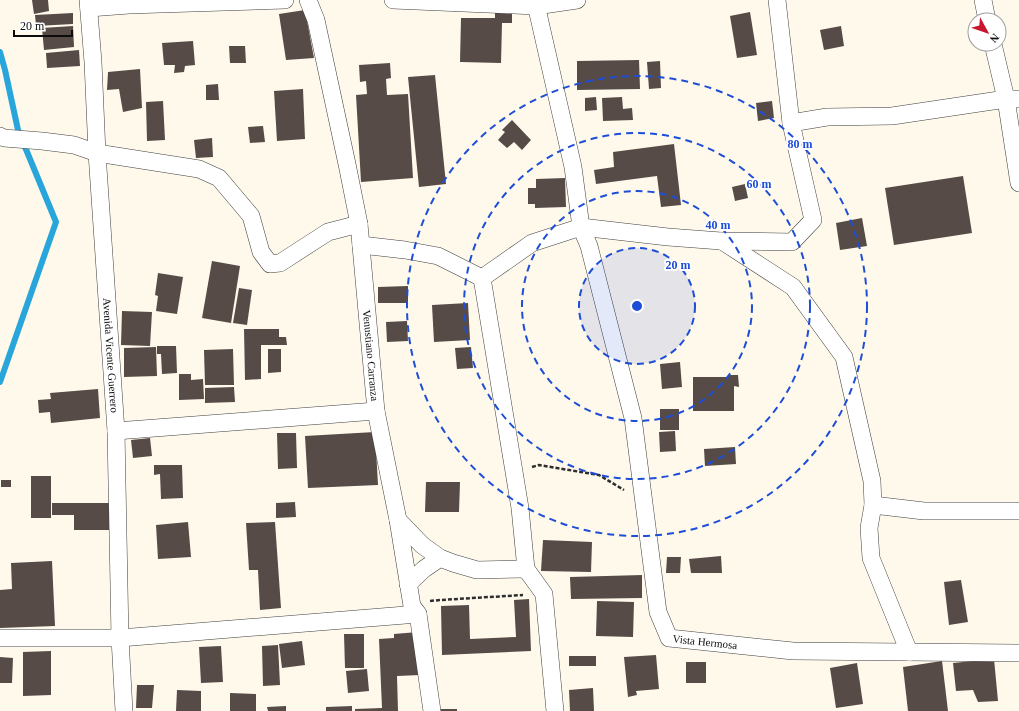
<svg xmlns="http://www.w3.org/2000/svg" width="1019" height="711" viewBox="0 0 1019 711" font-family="Georgia,serif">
<rect width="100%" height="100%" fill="#fff9eb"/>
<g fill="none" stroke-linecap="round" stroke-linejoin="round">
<!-- stream -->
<polyline stroke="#28a6dc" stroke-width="6" points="0,52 5,70 18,130 56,222 0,382"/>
</g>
<!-- building -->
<g fill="#564b47">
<polygon points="32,0 48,0 49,11 34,14"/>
<polygon points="495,8 512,9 512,23 502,23 501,63 460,62 461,18 495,18"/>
<polygon points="305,10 314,58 286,60 279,14"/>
<polygon points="750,12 757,55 737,58 730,16"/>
<polygon points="73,13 73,24 36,26 35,15"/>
<polygon points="73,26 74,47 44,50 42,28"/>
<polygon points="841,26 844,46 824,50 820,30"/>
<polygon points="193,41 195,65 185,66 184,72 174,73 175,65 164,65 162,43"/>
<polygon points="229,46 245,46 246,63 230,63"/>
<polygon points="79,50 80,66 47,68 46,53"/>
<polygon points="639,60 640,89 577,90 577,61"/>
<polygon points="660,61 661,88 649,89 647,62"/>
<polygon points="390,63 391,78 386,79 387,95 408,94 413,178 361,182 356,95 367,94 366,81 360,82 359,65"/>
<polygon points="140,69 142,108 123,112 119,89 107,90 108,72"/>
<polygon points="435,75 446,184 419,187 408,77"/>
<polygon points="218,84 219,100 206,100 206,85"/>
<polygon points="303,89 305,139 277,141 274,91"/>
<polygon points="596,97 597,110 585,111 585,98"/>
<polygon points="622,97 623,109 632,108 633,120 603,121 602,98"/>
<polygon points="163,101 165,140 147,141 146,102"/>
<polygon points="772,101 774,118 758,121 756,103"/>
<polygon points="512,120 531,140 522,150 514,142 507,148 498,140 505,132 502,130"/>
<polygon points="263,126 265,142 250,143 248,127"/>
<polygon points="212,138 213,157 196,158 194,140"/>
<polygon points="674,144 681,205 661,207 657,176 596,184 594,170 614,167 613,152"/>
<polygon points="963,176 972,233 894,245 885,188"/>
<polygon points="565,178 566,207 535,208 535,204 528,204 528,188 536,188 536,179"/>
<polygon points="745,184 748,198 735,201 732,187"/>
<polygon points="862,218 867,246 840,250 836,223"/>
<polygon points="212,261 240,266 231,323 202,318"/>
<polygon points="158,273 183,277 177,314 156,311 158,296 155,295"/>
<polygon points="408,286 408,303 378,303 378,287"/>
<polygon points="239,288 252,290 247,325 233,323"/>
<polygon points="468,303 470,340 434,342 432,305"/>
<polygon points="122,311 152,312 150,346 121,345"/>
<polygon points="407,321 408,341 387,342 386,322"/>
<polygon points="244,329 279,329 279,337 286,337 287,345 261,345 261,379 245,380"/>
<polygon points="157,346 176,346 177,373 162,374 161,354 157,354"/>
<polygon points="156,347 157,376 124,377 124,348"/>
<polygon points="471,347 473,368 457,369 455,348"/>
<polygon points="233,349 234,385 205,385 204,350"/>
<polygon points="268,349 281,349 281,372 268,373"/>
<polygon points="680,362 682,387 662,389 660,364"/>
<polygon points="179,374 191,374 191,380 203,379 204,399 179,400"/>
<polygon points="728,375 738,375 739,387 734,386 734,411 693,411 693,377 728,377"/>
<polygon points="234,387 235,402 205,403 205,388"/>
<polygon points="98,389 100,418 51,423 50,412 39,413 38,400 51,399 50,393"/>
<rect x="660" y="409" width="19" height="21"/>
<polygon points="675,431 676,451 660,452 659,432"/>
<polygon points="375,432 378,485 308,488 305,436"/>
<polygon points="277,433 296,433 297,468 278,469"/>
<polygon points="150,438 152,456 133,458 131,440"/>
<polygon points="735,447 736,464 705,466 704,449"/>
<polygon points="154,465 182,465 183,498 161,499 160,474 154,475"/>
<rect x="31" y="476" width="20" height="42"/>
<rect x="1" y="480" width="10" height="7"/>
<polygon points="426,482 460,482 459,512 425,512"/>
<polygon points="295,502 296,517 276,518 276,503"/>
<polygon points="52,503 110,503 110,530 74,530 74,515 52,515"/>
<polygon points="188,522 191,557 158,559 156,525"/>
<polygon points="275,522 281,608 260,610 258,570 249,570 246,523"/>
<polygon points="543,540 592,542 591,572 541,571"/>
<polygon points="721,556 722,573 691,573 689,559"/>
<polygon points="667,557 681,557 680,573 666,573"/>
<polygon points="52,561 55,626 0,628 0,590 12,589 11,563"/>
<polygon points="642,575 642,598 571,599 570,577"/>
<polygon points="961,580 968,622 949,625 944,582"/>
<polygon points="529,599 531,651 442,655 441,606 469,605 470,639 516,637 514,600"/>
<polygon points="597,601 634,602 633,637 596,636"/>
<polygon points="418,632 420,675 397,676 398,711 355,711 355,709 382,708 379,639 394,638 394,634"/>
<polygon points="344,634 364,634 364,668 345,668"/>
<polygon points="302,641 305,665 282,668 279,644"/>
<polygon points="278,645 280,685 263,686 262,646"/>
<polygon points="221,646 223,682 201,683 199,647"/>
<polygon points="51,651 51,695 23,696 23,652"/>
<polygon points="656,655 659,689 636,691 637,695 628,697 624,657"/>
<rect x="569" y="656" width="27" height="10"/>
<polygon points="0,657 13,658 12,683 0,683"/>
<polygon points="994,659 998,701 978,702 973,690 956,691 953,663"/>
<polygon points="942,661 948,711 908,711 903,667"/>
<rect x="686" y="662" width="20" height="21"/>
<polygon points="857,663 863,704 836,708 830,668"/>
<polygon points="367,669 369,691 348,693 346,671"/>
<polygon points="137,685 154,685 152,708 136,708"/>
<polygon points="593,688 594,711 570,711 569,690"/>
<polygon points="177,690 201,691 201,711 176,711"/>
<polygon points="230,693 256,694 256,711 230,711"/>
<polygon points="286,706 286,711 268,711 267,707"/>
<polygon points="352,706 352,711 326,711 326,707"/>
<rect x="435" y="709" width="22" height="2"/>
</g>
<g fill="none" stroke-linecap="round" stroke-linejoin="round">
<!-- minor casing -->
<g stroke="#3f3f3f" stroke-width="18">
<g id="minor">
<path id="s1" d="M 88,0 L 93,62 L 97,153 L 116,431 L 120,638 L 124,711"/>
<path id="s2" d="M 308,0 L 316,20 L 347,164 L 359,224 L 376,411 L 398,520 L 412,606 L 418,614 L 432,711"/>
<polyline points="393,0 536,6 577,0"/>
<path id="s3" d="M 535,0 L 573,167 L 581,227 L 589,246 L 633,418 L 658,612 L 669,638 L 793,651 L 1019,653"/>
<polyline points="983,0 987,20"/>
<polyline points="89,8 129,5 285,0"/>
<polyline points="993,44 1006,99 1019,183"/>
<polyline points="791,123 827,117 892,116 1006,99 1019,99"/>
<polyline points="0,136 4,138 42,141 74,145 97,153 199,169 219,178 251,216 261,252 270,264 280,263 328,232 359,224"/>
<polyline points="722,241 793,287 844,357 872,481 873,505 869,528 871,558 909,652"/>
<polyline points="361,245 405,250 438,256 482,278 532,243 581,227 668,237 721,241 792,242 813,220 791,123 777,0"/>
<polyline points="482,278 520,508 526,569 544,594 555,711"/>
<polyline points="116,431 376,411"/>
<polyline points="873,505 924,511 1019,511"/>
<polyline points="398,520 422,545 440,558 453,563 477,570 526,569"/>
<polyline points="408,584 424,569 440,558"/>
<polyline points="0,638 120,638 418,614"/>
</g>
</g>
<!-- path -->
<g stroke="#2e2e2e" stroke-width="2.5" stroke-dasharray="4 2" stroke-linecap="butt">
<polyline points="532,467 539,465 599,475 624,490"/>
<polyline points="430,601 440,600 523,595"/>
</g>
<!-- minor -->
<use href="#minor" stroke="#fff" stroke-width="17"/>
</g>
<!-- distance rings -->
<circle cx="637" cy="306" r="58" fill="#1d4ed8" fill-opacity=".12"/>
<g fill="none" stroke="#1d4ed8" stroke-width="2" stroke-dasharray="7 5">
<circle cx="637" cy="306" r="58"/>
<circle cx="637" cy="306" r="115"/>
<circle cx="637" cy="306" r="173"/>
<circle cx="637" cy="306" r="230"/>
</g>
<g text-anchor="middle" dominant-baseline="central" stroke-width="4" stroke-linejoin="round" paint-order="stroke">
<!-- street labels -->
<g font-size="11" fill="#0c0c0c" stroke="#fff">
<text stroke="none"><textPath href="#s1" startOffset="356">Avenida Vicente Guerrero</textPath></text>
<text stroke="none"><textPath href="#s2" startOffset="362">Venustiano Carranza</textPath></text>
<text stroke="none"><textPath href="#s3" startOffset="690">Vista Hermosa</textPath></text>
</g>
</g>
<circle cx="637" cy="306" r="6" fill="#1d4ed8" stroke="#fff" stroke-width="2"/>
<g font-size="12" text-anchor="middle" font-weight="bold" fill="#1d4ed8" stroke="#fff" stroke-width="4" stroke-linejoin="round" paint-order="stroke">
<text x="800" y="148">80 m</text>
<text x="759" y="188">60 m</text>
<text x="718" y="229">40 m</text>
<text x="678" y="269">20 m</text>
</g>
<!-- north arrow -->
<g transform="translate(987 32) rotate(130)"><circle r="19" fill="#ffffff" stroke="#9e9e9e"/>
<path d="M0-3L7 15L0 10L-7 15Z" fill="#ca1530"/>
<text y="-6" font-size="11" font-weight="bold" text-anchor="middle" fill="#0c0c0c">N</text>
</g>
<!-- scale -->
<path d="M14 30v6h58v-6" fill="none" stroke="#0c0c0c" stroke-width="2"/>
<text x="20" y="30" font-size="12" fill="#0c0c0c" stroke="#ffffff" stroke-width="3" paint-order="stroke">20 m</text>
</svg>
